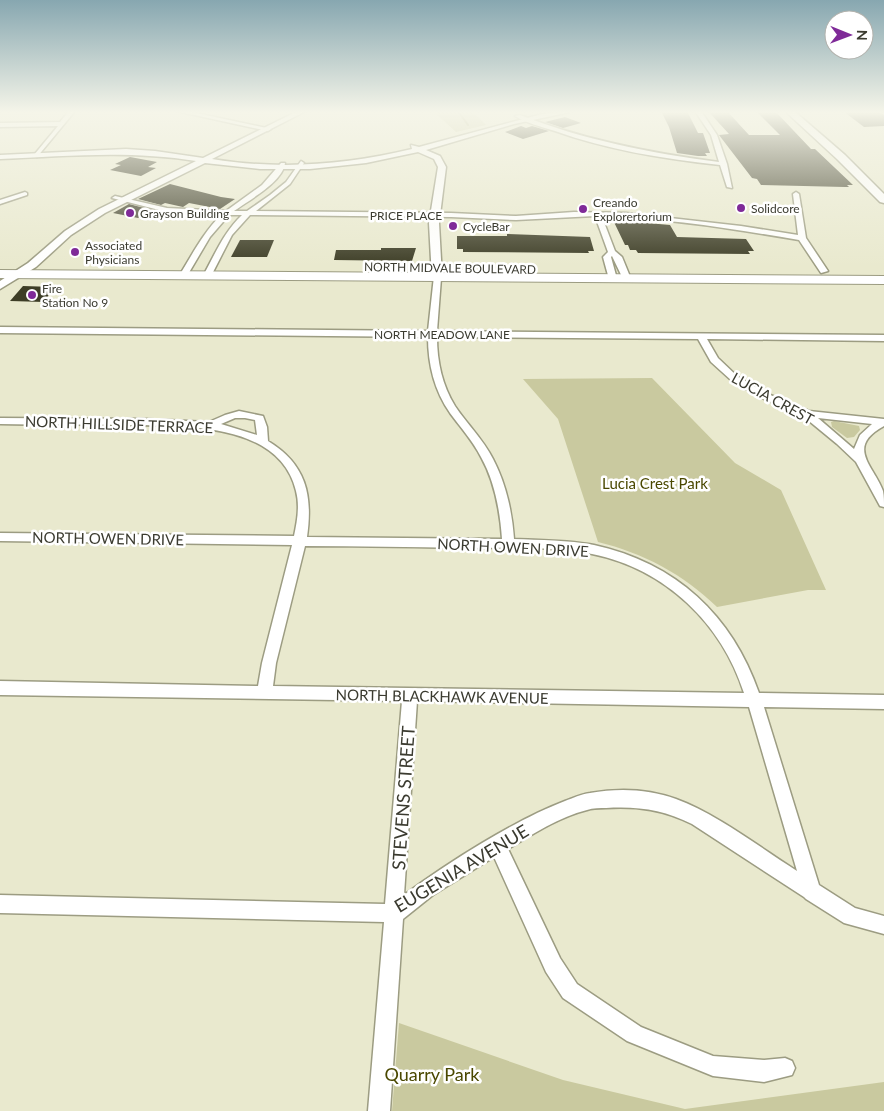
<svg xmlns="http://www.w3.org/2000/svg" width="884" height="1111" viewBox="0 0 884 1111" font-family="Lato,sans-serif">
<rect width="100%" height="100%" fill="#e9e9ce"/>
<!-- green -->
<g fill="#c9c99f">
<polygon points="433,111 472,111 486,125 456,132"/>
<path d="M 652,378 L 735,463 L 781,490 L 826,590 L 808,590 L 717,607 C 683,574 643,553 598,542 L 558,419 L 523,379 Z"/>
<polygon points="834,421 859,426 860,430 854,437 847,438 832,427 831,422"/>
<polygon points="399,1023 563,1080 685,1109 884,1082 884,1111 392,1111"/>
</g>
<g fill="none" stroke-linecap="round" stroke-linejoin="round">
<!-- stream -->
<polyline stroke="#95945c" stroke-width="2" points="458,111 468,125"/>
</g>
<!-- building -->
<g fill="#3d3d26">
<polygon points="661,111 687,111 698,133 703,133 710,153 705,153 707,156 698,156 677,153 669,127"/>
<polygon points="708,111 727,111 749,135 780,135 756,111 775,111 811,149 815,149 853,185 847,185 849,187 845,187 761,185 757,179 752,178 719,135 729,134"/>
<polygon points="843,111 879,112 884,115 884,126 864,127"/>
<polygon points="565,117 581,123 563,128 545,122"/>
<polygon points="521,126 526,128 532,126 549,131 523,139 505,132"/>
<polygon points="130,157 157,162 148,167 156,168 141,176 110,170 121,165 115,164"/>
<polygon points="170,184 221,197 235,199 220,209 189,203 183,207 165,203 161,205 138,199"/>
<polygon points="129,204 152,210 138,218 113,213"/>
<polygon points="613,220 670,225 677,237 746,239 754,251 748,251 750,254 638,253 636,250 630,250 628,245 625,245"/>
<polygon points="507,234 590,237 594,251 588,251 589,253 463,252 463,249 457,249 457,236 507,236"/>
<polygon points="240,240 274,240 267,257 231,257"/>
<polygon points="381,248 416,248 412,261 334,260 336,250 381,250"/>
<polygon points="23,286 54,287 44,302 10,301"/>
</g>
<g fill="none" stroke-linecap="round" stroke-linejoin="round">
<!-- minor casing -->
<g stroke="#9c9c82" stroke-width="3">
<g id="minor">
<polygon points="69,111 75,111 37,157 34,155 58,126 0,127 0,123 60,122"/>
<polygon points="176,111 187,111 271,129 268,131"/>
<path d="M 695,111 L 701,111 L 717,135 L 727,164 L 732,188 L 727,187 L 720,165 C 664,159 608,150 555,131 C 542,127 526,123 515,116 L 520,115 C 584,140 650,153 719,162 L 711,135 Z"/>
<path d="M 301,161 L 304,163 L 290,184 L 256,211 L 451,213 L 516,216 L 574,212 L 626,213 L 741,226 L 798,235 L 793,194 L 796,192 L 799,194 L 806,238 L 828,271 L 821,273 L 799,240 C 734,229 668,218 602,217 L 615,251 L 622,257 L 631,279 L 624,281 L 612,256 L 611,257 L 617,279 L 613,281 L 609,279 L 603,257 L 608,252 L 595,216 L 516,220 L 451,217 L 250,215 L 232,235 L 210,278 L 204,278 L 203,276 C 215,254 224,232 242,215 L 229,215 L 210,237 L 187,276 L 183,278 L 179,276 C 192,255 203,233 221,215 L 167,212 L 112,198 L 115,196 L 167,208 L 226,211 L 262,185 L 281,163 L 285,163 C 283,182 249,200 234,211 L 247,211 L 270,195 L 286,182 Z"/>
<polygon points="25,192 27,193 27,195 0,204 0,200"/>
<path d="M 434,276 L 441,278 L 437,331 L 884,335 L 884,341 L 707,339 L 718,358 L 738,377 L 768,394 L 809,411 L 884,419 L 884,426 C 845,447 874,466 883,491 C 884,496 884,502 884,507 L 880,506 L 856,462 L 837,444 L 803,416 L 762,398 L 732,381 L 711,362 L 698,339 L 437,337 C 437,361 442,385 455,406 C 467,424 483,439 493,459 C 506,484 512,511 514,539 C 540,540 568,540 594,545 C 676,563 732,615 759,693 L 884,695 L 884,709 L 764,707 L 819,885 L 855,908 L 884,916 L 884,934 L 844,923 L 806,899 L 804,897 L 692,824 C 664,810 638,806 606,808 C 600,808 593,808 587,810 C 559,817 533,834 508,849 L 560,958 L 577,984 L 641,1027 L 713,1056 L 764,1060 L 785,1058 L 792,1061 L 795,1068 L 792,1075 L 764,1082 L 713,1076 L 627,1041 L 563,998 L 546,972 L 494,857 L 433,895 L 403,919 L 390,1111 L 368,1111 L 384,922 L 0,913 L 0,895 L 385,904 L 402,701 L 0,695 L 0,681 L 258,686 L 262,663 L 292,545 L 0,541 L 0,533 L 294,536 C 297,522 300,506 296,491 C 280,422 183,426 129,425 C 86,424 43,425 0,424 L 0,418 L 144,419 L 209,422 L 225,415 L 239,411 L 263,416 L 267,427 L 268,441 C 306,464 313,495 307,537 L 502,539 C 500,511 495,482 481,457 C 473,441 461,428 450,413 C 434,390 428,364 428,337 L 0,333 L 0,327 L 428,331 ZM 235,418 L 245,418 L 255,420 L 257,435 L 221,424 ZM 818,418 L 872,424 L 860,435 L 854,449 ZM 305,546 C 358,546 411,547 464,548 C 506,548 551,546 592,554 C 666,569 722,624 744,693 L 273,686 L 276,663 ZM 417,701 L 749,707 L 797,871 C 761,848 715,813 676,799 C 649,789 618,788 590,793 C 581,794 573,798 565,801 C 513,821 449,862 404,895 Z"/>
</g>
</g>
<!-- tertiary casing -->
<g stroke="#9c9c82" stroke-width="3">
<path id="tertiary" d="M 298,111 L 306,111 L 212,159 C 279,170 346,165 412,149 L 411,145 L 419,147 L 542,114 L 575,111 L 514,124 L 426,150 L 440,156 L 446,167 L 439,223 L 442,278 L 441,280 L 437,281 L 432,278 L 429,223 L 438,167 L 434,159 L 418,152 L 366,163 L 310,169 L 260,169 L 205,163 L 105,213 L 71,235 L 36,267 L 0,289 L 0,281 L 28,263 L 65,231 L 99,209 L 196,161 C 130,150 66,156 0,159 L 0,155 L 126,149 L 155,151 L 203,158 Z"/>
</g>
<!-- secondary casing -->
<g stroke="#9c9c82" stroke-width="2">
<polygon id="secondary" points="0,270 884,276 884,284 0,278"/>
</g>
<!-- primary casing -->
<g stroke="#9c9c82" stroke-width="3">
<polygon id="primary" points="785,111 794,111 845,155 884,194 884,203 880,202 837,159"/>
</g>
<!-- minor -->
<use href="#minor" fill="#fff" fill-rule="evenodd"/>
<!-- tertiary -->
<use href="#tertiary" fill="#fff" fill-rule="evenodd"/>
<!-- secondary -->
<use href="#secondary" fill="#fff" fill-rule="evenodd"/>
<!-- primary -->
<use href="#primary" fill="#fff" fill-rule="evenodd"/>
</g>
<!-- sky -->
<linearGradient id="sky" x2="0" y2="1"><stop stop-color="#87a7b0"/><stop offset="0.42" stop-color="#f5f5e9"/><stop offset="1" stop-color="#f5f5e9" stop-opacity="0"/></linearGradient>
<rect width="884" height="267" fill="url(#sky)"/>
<!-- markers -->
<g fill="#7f2a98" stroke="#fff" stroke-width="2">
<circle cx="741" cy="208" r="5"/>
<circle cx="583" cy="209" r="5"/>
<circle cx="130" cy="213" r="5"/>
<circle cx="453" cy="226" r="5"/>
<circle cx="75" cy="252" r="5"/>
<circle cx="32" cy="295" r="5"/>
</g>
<g text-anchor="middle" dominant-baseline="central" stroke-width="5" stroke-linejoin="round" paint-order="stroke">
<!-- far-poi labels -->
<g font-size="12" fill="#3b3b30" stroke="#fff" text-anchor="start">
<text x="593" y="202">Creando<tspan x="593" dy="14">Explorertorium</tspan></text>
<text x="751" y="208">Solidcore</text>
<text x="140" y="213">Grayson Building</text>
<text x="463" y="226">CycleBar</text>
<text x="85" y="245">Associated<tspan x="85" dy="14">Physicians</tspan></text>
<text x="42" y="288">Fire<tspan x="42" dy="14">Station No 9</tspan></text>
</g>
<!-- far-street labels -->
<g font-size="12" fill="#3b3b30" stroke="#fff">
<text x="406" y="215">PRICE PLACE</text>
<text transform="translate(450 268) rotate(1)">NORTH MIDVALE BOULEVARD</text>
<text x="442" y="334">NORTH MEADOW LANE</text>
</g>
<!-- street labels -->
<g font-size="15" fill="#3b3b30" stroke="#fff">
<text transform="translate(773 398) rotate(29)">LUCIA CREST</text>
<text transform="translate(119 424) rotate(2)">NORTH HILLSIDE TERRACE</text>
<text transform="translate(108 538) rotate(1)">NORTH OWEN DRIVE</text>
<text transform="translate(513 547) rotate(3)">NORTH OWEN DRIVE</text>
<text transform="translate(442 696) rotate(1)">NORTH BLACKHAWK AVENUE</text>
</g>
<!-- park labels -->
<g font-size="15" fill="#4a4800" stroke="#fff">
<text x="655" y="483">Lucia Crest Park</text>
</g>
<!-- near-street labels -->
<g font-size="18" fill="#3b3b30" stroke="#fff">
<text transform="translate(403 798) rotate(-86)">STEVENS STREET</text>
<text transform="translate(461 868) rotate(-31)">EUGENIA AVENUE</text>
</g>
<!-- near-park labels -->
<g font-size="18" fill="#4a4800" stroke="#fff">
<text x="432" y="1074">Quarry Park</text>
</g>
</g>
<!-- north arrow -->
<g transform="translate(849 35) rotate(91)"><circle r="24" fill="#ffffff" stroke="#b1b1ac"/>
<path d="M0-4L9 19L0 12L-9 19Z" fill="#7f2a98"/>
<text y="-8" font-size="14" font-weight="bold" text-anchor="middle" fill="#3b3b30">N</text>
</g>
</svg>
